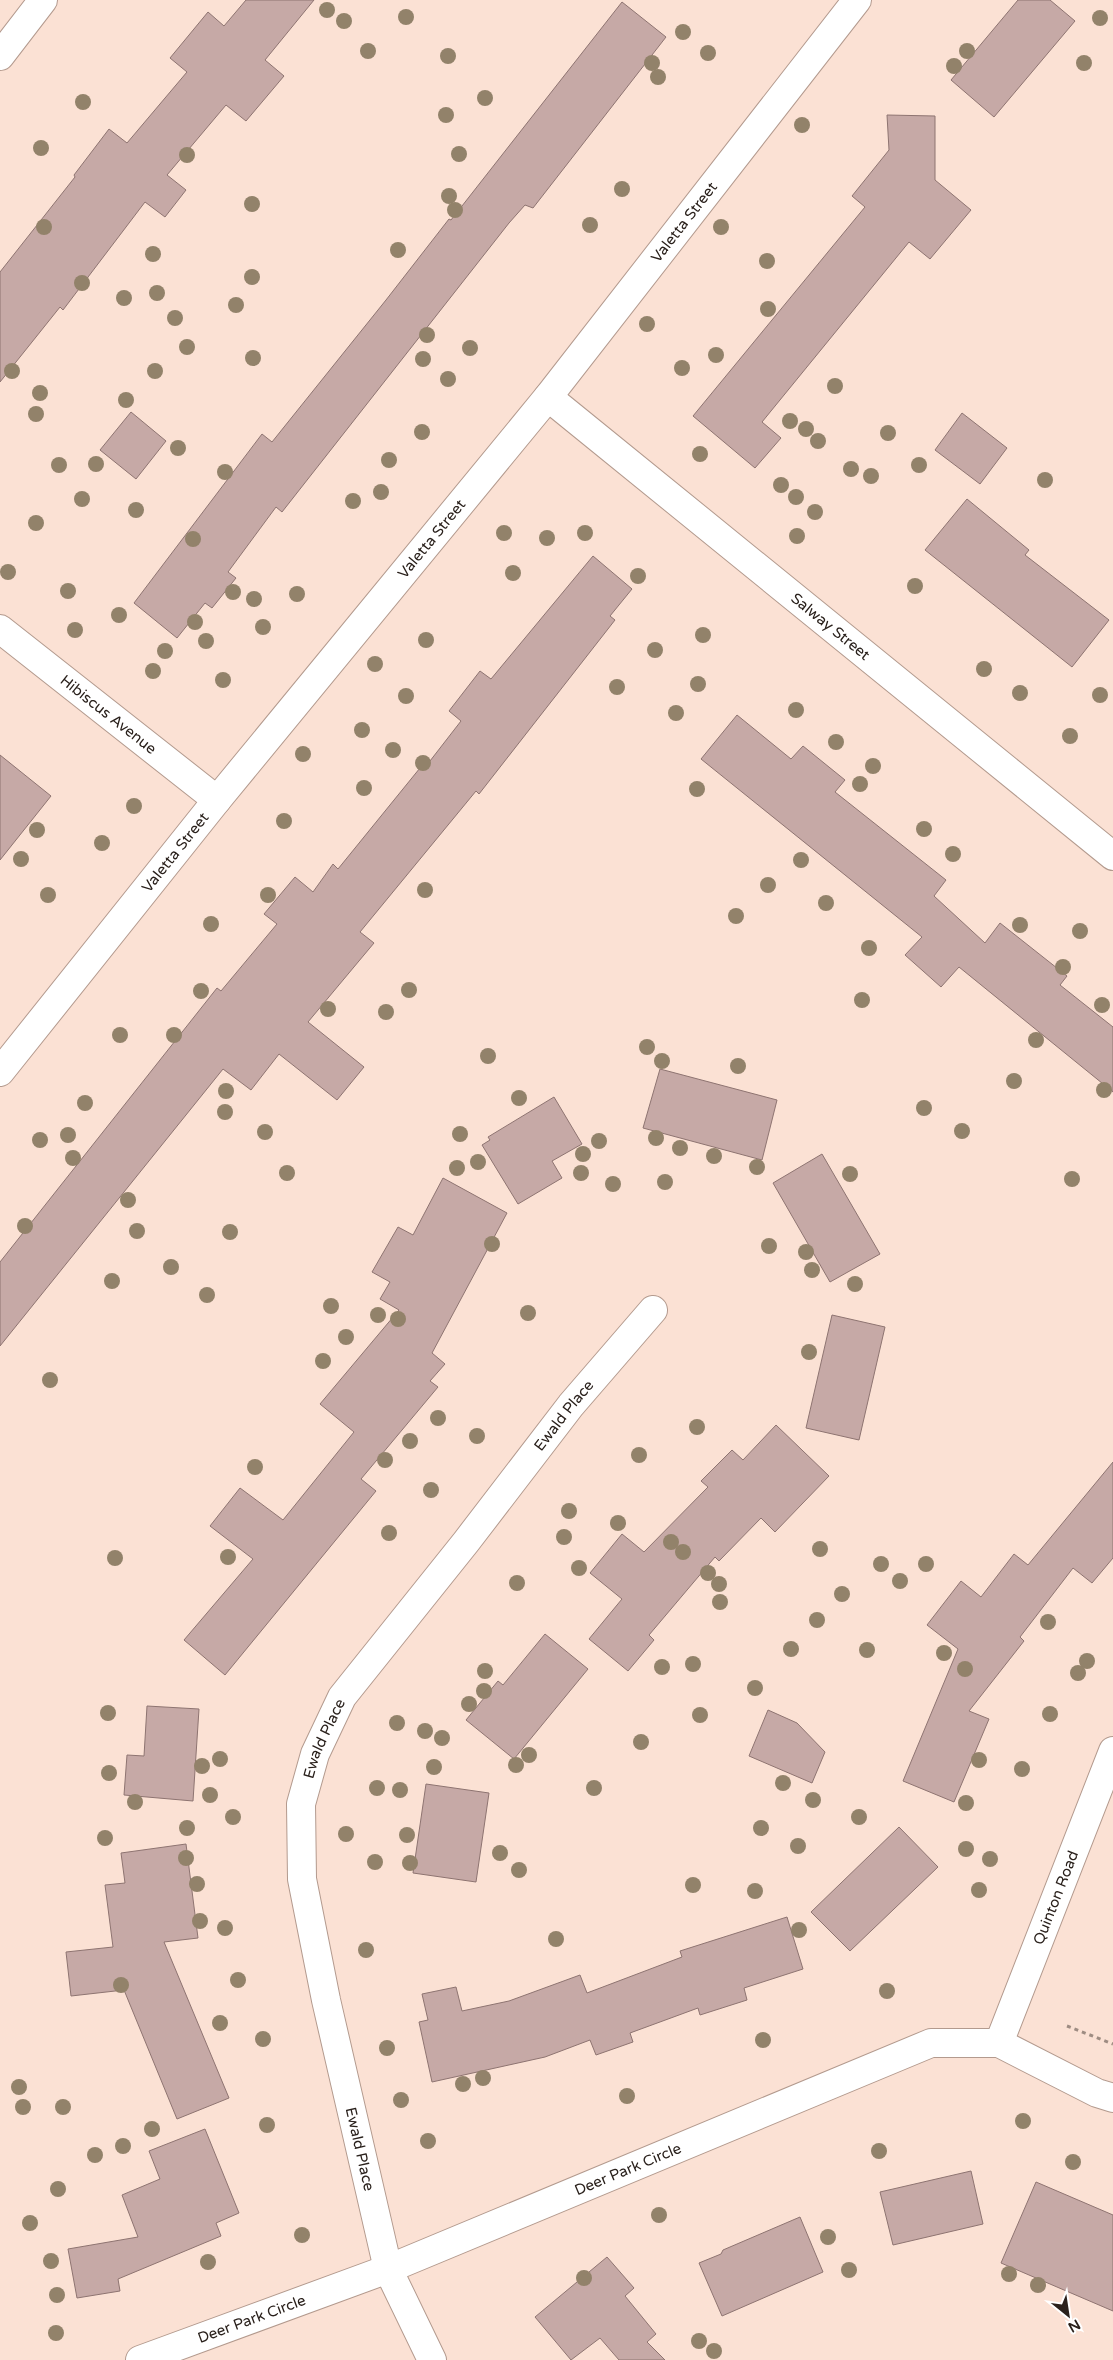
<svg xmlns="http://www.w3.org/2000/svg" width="1113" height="2360" viewBox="0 0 1113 2360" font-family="'Varela Round',sans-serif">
<rect width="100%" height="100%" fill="#fbe1d4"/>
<!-- building -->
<g fill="#c6a9a6" stroke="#8e7471">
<polygon points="246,0 314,0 265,60 284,76 246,121 226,105 167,175 186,190 165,217 145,202 63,310 60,307 0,382 0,272 75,177 74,175 109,129 127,143 187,72 170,58 208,12 224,26"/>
<polygon points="1018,0 1050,0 1075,21 994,117 951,80"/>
<polygon points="622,2 666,37 533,208 525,205 509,223 282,512 276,507 228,572 236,578 212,608 205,603 177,638 134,603 262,434 272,442 386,300 449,219 451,220"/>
<polygon points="887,115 935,116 935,180 971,210 930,259 909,242 762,422 781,438 755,468 693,416 865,207 852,196 889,150"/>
<polygon points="131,412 166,441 136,479 100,450"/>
<polygon points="962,413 1007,448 980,484 935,450"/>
<polygon points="967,499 1029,550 1025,555 1109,620 1072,667 925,550"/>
<polygon points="593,556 632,589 610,616 615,620 479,794 476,791 360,932 374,943 308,1022 364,1067 337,1100 279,1054 251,1090 223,1069 0,1346 0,1262 217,988 221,991 277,924 264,914 295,877 313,892 333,864 338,869 420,768 423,770 461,721 449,711 480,671 491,679"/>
<polygon points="737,715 791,759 803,746 845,780 835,792 946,880 934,896 985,943 1000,923 1067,976 1060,985 1113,1027 1113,1092 959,967 941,987 905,955 922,937 701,759"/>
<polygon points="0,755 51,796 0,860"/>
<polygon points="660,1069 777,1100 762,1160 643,1128"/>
<polygon points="554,1097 582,1144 552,1161 562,1178 518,1204 482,1145 490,1140 488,1137"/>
<polygon points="822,1154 880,1254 830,1282 773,1183"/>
<polygon points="443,1178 507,1213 432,1353 445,1364 430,1381 438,1387 361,1479 376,1491 225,1675 184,1640 253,1559 210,1526 240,1488 283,1520 354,1432 320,1404 399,1310 380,1299 390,1282 372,1272 398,1227 413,1235"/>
<polygon points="832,1315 885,1327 859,1440 806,1428"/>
<polygon points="776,1425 829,1476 775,1532 761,1518 719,1561 715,1557 649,1635 654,1640 628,1671 589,1639 622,1599 590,1573 622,1534 644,1552 708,1487 701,1481 732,1450 743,1460"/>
<polygon points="1113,1462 1113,1558 1092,1583 1073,1568 1020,1637 1024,1641 969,1711 989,1719 954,1802 903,1781 958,1649 927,1625 961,1581 981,1597 1014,1554 1028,1565"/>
<polygon points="545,1634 588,1669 514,1759 466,1720 498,1681 503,1685"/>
<polygon points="147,1706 199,1709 193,1801 124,1795 127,1755 144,1756"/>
<polygon points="768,1710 797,1723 825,1752 812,1783 749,1756"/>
<polygon points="426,1784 489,1793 476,1882 413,1873"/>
<polygon points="899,1827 938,1867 850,1951 811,1912"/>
<polygon points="186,1844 198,1938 164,1942 229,2098 177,2119 124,1990 71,1996 66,1952 113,1947 105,1885 125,1883 121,1853"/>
<polygon points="787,1917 803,1969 744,1988 747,2000 700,2015 698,2008 630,2033 633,2042 596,2055 590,2040 545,2057 432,2082 419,2022 428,2020 422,1994 456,1987 462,2011 509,2001 580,1975 587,1993 682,1957 680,1951"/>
<polygon points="205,2129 239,2213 216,2223 221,2236 118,2279 120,2291 77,2298 68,2249 138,2237 122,2195 160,2179 149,2151"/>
<polygon points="971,2171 983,2224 893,2245 880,2192"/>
<polygon points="1036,2182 1113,2215 1113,2311 1001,2263"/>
<polygon points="800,2217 823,2272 722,2316 699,2263 721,2254 723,2250"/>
<polygon points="607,2257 634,2288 625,2296 656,2334 647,2342 665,2360 619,2360 600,2338 571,2360 535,2317"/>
</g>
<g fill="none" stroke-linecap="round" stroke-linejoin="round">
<!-- minor casing -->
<g stroke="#b39a8e" stroke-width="30">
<g id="minor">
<polyline points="0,56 43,0"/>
<path id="s1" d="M 548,397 L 1113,856"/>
<path id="s2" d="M 0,629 L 217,800"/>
<path id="s3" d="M 999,2043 L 1113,1751"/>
<path id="s4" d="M 140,2360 L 388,2269 L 931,2043 L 999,2043 L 1097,2093 L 1113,2098"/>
<path id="s5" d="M 432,2360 L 388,2269 L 326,2000 L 302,1879 L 301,1804 L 315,1754 L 342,1697 L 466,1542 L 571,1405 L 653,1310"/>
</g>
</g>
<!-- tertiary casing -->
<g stroke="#b39a8e" stroke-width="30">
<g id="tertiary">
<path id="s6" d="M 0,1072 L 217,800 L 548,397 L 857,0"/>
</g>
</g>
<!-- path -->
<polyline stroke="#9e8c82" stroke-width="3" stroke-dasharray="4 4" stroke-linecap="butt" points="1067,2026 1113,2044"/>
<!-- minor -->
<use href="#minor" stroke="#fff" stroke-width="28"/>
<!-- tertiary -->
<use href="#tertiary" stroke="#fff" stroke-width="28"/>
</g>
<!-- trees -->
<g fill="#92826a">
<circle cx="327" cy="10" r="8"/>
<circle cx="406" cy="17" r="8"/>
<circle cx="1100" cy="18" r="8"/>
<circle cx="344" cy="21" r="8"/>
<circle cx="683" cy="32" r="8"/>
<circle cx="368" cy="51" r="8"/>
<circle cx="967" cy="51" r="8"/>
<circle cx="708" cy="53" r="8"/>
<circle cx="448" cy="56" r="8"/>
<circle cx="652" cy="63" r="8"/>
<circle cx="1084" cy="63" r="8"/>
<circle cx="954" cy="66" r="8"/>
<circle cx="658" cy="77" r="8"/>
<circle cx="485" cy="98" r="8"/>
<circle cx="83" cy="102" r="8"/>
<circle cx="446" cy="115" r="8"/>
<circle cx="802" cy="125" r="8"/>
<circle cx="41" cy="148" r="8"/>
<circle cx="459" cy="154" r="8"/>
<circle cx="187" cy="155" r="8"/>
<circle cx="622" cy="189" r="8"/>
<circle cx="449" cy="196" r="8"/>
<circle cx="252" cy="204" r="8"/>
<circle cx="455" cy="210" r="8"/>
<circle cx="590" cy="225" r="8"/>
<circle cx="44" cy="227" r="8"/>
<circle cx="721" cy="227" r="8"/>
<circle cx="398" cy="250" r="8"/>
<circle cx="153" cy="254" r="8"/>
<circle cx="767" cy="261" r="8"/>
<circle cx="252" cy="277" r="8"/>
<circle cx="82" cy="283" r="8"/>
<circle cx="157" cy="293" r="8"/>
<circle cx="124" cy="298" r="8"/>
<circle cx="236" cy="305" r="8"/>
<circle cx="768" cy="309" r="8"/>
<circle cx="175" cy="318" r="8"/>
<circle cx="647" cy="324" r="8"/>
<circle cx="427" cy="335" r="8"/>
<circle cx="187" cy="347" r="8"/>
<circle cx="470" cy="348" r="8"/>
<circle cx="716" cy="355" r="8"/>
<circle cx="253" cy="358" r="8"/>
<circle cx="423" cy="359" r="8"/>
<circle cx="682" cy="368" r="8"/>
<circle cx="12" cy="371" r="8"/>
<circle cx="155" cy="371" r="8"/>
<circle cx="448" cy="379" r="8"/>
<circle cx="835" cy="386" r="8"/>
<circle cx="40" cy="393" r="8"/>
<circle cx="126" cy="400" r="8"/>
<circle cx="36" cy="414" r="8"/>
<circle cx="790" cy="421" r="8"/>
<circle cx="806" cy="429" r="8"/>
<circle cx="422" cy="432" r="8"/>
<circle cx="888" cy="433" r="8"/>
<circle cx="818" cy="441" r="8"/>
<circle cx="178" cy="448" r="8"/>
<circle cx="700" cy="454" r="8"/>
<circle cx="389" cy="460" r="8"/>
<circle cx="96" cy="464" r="8"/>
<circle cx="59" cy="465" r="8"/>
<circle cx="919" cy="465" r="8"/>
<circle cx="851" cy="469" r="8"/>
<circle cx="225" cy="472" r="8"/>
<circle cx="871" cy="476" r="8"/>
<circle cx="1045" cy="480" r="8"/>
<circle cx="781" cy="485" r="8"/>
<circle cx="381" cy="492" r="8"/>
<circle cx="796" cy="497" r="8"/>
<circle cx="82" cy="499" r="8"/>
<circle cx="353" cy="501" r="8"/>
<circle cx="136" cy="510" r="8"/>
<circle cx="815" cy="512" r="8"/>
<circle cx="36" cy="523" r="8"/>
<circle cx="504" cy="533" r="8"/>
<circle cx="585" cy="533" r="8"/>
<circle cx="797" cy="536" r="8"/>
<circle cx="547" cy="538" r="8"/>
<circle cx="193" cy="539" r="8"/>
<circle cx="8" cy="572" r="8"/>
<circle cx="513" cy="573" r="8"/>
<circle cx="638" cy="576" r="8"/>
<circle cx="915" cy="586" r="8"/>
<circle cx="68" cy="591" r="8"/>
<circle cx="233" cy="592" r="8"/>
<circle cx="297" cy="594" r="8"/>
<circle cx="254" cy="599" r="8"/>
<circle cx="119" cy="615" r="8"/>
<circle cx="195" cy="622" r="8"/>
<circle cx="263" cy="627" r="8"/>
<circle cx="75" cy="630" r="8"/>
<circle cx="703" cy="635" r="8"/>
<circle cx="426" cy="640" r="8"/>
<circle cx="206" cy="641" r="8"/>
<circle cx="655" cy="650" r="8"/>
<circle cx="165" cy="651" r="8"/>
<circle cx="375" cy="664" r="8"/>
<circle cx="984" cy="669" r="8"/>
<circle cx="153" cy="671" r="8"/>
<circle cx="223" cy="680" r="8"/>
<circle cx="698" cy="684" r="8"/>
<circle cx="617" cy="687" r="8"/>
<circle cx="1020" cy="693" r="8"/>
<circle cx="1100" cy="695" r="8"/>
<circle cx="406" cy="696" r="8"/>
<circle cx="796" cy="710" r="8"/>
<circle cx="676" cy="713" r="8"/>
<circle cx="362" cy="730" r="8"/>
<circle cx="1070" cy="736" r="8"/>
<circle cx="836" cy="742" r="8"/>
<circle cx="393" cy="750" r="8"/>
<circle cx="303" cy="754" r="8"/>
<circle cx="423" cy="763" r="8"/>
<circle cx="873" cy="766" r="8"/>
<circle cx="860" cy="784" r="8"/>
<circle cx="364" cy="788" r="8"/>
<circle cx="697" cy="789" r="8"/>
<circle cx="134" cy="806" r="8"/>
<circle cx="284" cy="821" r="8"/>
<circle cx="924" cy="829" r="8"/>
<circle cx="37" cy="830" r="8"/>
<circle cx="102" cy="843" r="8"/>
<circle cx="953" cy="854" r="8"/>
<circle cx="21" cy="859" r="8"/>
<circle cx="801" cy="860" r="8"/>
<circle cx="768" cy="885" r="8"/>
<circle cx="425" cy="890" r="8"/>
<circle cx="48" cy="895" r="8"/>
<circle cx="268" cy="895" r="8"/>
<circle cx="826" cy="903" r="8"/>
<circle cx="736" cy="916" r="8"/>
<circle cx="211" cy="924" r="8"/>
<circle cx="1020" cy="925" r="8"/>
<circle cx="1080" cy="931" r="8"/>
<circle cx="869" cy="948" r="8"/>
<circle cx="1063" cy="967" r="8"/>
<circle cx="409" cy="990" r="8"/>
<circle cx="201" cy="991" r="8"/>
<circle cx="862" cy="1000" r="8"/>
<circle cx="1102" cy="1005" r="8"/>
<circle cx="328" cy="1009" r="8"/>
<circle cx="386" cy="1012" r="8"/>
<circle cx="120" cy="1035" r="8"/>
<circle cx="174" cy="1035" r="8"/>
<circle cx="1036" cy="1040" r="8"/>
<circle cx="647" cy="1047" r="8"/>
<circle cx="488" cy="1056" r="8"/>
<circle cx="662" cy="1061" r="8"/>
<circle cx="738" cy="1066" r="8"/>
<circle cx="1014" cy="1081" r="8"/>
<circle cx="1104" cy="1090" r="8"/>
<circle cx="226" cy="1091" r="8"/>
<circle cx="519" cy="1098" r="8"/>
<circle cx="85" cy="1103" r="8"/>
<circle cx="924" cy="1108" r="8"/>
<circle cx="225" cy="1112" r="8"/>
<circle cx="962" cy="1131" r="8"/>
<circle cx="265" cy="1132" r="8"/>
<circle cx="460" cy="1134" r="8"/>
<circle cx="68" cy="1135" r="8"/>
<circle cx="656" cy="1138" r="8"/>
<circle cx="40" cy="1140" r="8"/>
<circle cx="599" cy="1141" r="8"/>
<circle cx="680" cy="1148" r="8"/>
<circle cx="583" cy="1154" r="8"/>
<circle cx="714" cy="1156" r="8"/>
<circle cx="73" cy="1158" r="8"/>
<circle cx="478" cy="1162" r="8"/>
<circle cx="757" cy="1167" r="8"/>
<circle cx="457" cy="1168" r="8"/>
<circle cx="287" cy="1173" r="8"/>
<circle cx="581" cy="1173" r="8"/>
<circle cx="850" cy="1174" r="8"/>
<circle cx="1072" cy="1179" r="8"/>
<circle cx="665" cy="1182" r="8"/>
<circle cx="613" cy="1184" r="8"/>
<circle cx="128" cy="1200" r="8"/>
<circle cx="25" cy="1226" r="8"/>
<circle cx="137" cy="1231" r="8"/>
<circle cx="230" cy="1232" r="8"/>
<circle cx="492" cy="1244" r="8"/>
<circle cx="769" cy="1246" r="8"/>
<circle cx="806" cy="1252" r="8"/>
<circle cx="171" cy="1267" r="8"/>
<circle cx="812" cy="1270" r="8"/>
<circle cx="112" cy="1281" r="8"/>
<circle cx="855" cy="1284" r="8"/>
<circle cx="207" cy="1295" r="8"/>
<circle cx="331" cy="1306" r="8"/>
<circle cx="528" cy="1313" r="8"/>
<circle cx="378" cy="1315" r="8"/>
<circle cx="398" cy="1319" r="8"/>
<circle cx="346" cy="1337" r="8"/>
<circle cx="809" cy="1352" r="8"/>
<circle cx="323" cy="1361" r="8"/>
<circle cx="50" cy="1380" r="8"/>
<circle cx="438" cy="1418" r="8"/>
<circle cx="697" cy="1427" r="8"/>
<circle cx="477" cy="1436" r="8"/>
<circle cx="410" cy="1441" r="8"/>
<circle cx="639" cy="1455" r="8"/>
<circle cx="385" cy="1460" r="8"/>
<circle cx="255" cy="1467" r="8"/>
<circle cx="431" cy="1490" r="8"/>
<circle cx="569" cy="1511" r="8"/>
<circle cx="618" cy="1523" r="8"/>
<circle cx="389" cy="1533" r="8"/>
<circle cx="564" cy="1537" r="8"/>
<circle cx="671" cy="1542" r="8"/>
<circle cx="820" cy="1549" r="8"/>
<circle cx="683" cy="1552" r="8"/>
<circle cx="228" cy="1557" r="8"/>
<circle cx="115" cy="1558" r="8"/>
<circle cx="881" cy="1564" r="8"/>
<circle cx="926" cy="1564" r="8"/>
<circle cx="579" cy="1568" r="8"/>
<circle cx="708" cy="1573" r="8"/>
<circle cx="900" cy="1581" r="8"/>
<circle cx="517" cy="1583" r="8"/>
<circle cx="719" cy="1584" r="8"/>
<circle cx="842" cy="1594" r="8"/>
<circle cx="720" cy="1602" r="8"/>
<circle cx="817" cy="1620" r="8"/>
<circle cx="1048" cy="1622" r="8"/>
<circle cx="791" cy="1649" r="8"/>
<circle cx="867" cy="1650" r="8"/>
<circle cx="944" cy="1653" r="8"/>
<circle cx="1087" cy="1661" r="8"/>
<circle cx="693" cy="1664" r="8"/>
<circle cx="662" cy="1667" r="8"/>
<circle cx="965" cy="1669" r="8"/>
<circle cx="485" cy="1671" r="8"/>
<circle cx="1078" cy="1673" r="8"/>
<circle cx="755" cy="1688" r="8"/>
<circle cx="484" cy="1691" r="8"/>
<circle cx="469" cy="1704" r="8"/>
<circle cx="108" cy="1713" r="8"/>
<circle cx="1050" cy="1714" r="8"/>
<circle cx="700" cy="1715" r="8"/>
<circle cx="397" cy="1723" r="8"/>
<circle cx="425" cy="1731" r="8"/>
<circle cx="442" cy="1738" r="8"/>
<circle cx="641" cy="1742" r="8"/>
<circle cx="529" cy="1755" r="8"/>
<circle cx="220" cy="1759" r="8"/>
<circle cx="979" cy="1760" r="8"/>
<circle cx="516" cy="1765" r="8"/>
<circle cx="202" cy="1766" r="8"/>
<circle cx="434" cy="1767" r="8"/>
<circle cx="1022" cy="1769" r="8"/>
<circle cx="109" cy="1773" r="8"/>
<circle cx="783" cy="1783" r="8"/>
<circle cx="377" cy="1788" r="8"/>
<circle cx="594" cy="1788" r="8"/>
<circle cx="400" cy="1790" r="8"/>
<circle cx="210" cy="1795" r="8"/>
<circle cx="813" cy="1800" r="8"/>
<circle cx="135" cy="1802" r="8"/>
<circle cx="966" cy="1803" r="8"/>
<circle cx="233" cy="1817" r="8"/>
<circle cx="859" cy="1817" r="8"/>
<circle cx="187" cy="1828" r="8"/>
<circle cx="761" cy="1828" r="8"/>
<circle cx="346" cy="1834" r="8"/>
<circle cx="407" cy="1835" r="8"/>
<circle cx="105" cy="1838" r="8"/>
<circle cx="798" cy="1846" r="8"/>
<circle cx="966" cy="1849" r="8"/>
<circle cx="500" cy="1853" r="8"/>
<circle cx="186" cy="1858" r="8"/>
<circle cx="990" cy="1859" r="8"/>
<circle cx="375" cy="1862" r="8"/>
<circle cx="410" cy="1863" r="8"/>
<circle cx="519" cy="1870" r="8"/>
<circle cx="197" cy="1884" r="8"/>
<circle cx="693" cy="1885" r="8"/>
<circle cx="979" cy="1890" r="8"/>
<circle cx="755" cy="1891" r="8"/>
<circle cx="200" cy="1921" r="8"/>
<circle cx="225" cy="1928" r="8"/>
<circle cx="799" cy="1930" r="8"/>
<circle cx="556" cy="1939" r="8"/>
<circle cx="366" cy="1950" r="8"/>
<circle cx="238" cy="1980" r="8"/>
<circle cx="121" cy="1985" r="8"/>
<circle cx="887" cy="1991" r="8"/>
<circle cx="220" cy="2023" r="8"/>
<circle cx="263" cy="2039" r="8"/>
<circle cx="763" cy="2040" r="8"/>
<circle cx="387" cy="2048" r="8"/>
<circle cx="483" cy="2078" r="8"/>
<circle cx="463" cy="2084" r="8"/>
<circle cx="19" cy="2087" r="8"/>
<circle cx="627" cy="2096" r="8"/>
<circle cx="401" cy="2100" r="8"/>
<circle cx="23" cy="2107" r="8"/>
<circle cx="63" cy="2107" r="8"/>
<circle cx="1023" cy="2121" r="8"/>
<circle cx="267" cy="2125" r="8"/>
<circle cx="152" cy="2129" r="8"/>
<circle cx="428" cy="2141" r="8"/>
<circle cx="123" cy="2146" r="8"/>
<circle cx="879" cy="2151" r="8"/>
<circle cx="95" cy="2155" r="8"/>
<circle cx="1073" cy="2162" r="8"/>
<circle cx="58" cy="2189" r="8"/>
<circle cx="659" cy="2215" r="8"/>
<circle cx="30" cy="2223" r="8"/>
<circle cx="302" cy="2235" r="8"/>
<circle cx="828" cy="2237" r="8"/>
<circle cx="51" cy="2261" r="8"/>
<circle cx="208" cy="2262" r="8"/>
<circle cx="849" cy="2270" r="8"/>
<circle cx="1009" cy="2274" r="8"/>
<circle cx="584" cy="2278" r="8"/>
<circle cx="1038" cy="2285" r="8"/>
<circle cx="57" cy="2295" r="8"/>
<circle cx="56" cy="2333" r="8"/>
<circle cx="699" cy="2341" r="8"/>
<circle cx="714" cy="2351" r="8"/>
</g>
<g text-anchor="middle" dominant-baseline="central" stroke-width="5" stroke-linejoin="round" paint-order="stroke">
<!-- street labels -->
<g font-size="15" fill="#2a211c" stroke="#fff">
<text stroke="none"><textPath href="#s6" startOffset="1091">Valetta Street</textPath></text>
<text stroke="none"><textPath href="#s6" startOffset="686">Valetta Street</textPath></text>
<text stroke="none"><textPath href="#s1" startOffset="364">Salway Street</textPath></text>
<text stroke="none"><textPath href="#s2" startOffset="138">Hibiscus Avenue</textPath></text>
<text stroke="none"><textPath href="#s6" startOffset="281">Valetta Street</textPath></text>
<text stroke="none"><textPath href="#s5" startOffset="1049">Ewald Place</textPath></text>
<text stroke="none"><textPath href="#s5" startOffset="645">Ewald Place</textPath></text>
<text stroke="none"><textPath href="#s3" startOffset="156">Quinton Road</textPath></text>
<text transform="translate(360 2149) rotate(77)">Ewald Place</text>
<text stroke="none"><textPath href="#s4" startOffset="524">Deer Park Circle</textPath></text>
<text stroke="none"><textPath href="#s4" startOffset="119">Deer Park Circle</textPath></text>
</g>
</g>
<!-- north arrow -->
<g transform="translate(1068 2315) rotate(150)" stroke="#ffffff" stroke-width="4" paint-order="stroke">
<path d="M0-4L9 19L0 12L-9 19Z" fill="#2a211c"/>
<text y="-8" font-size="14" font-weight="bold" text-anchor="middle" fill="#2a211c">N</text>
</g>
</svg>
